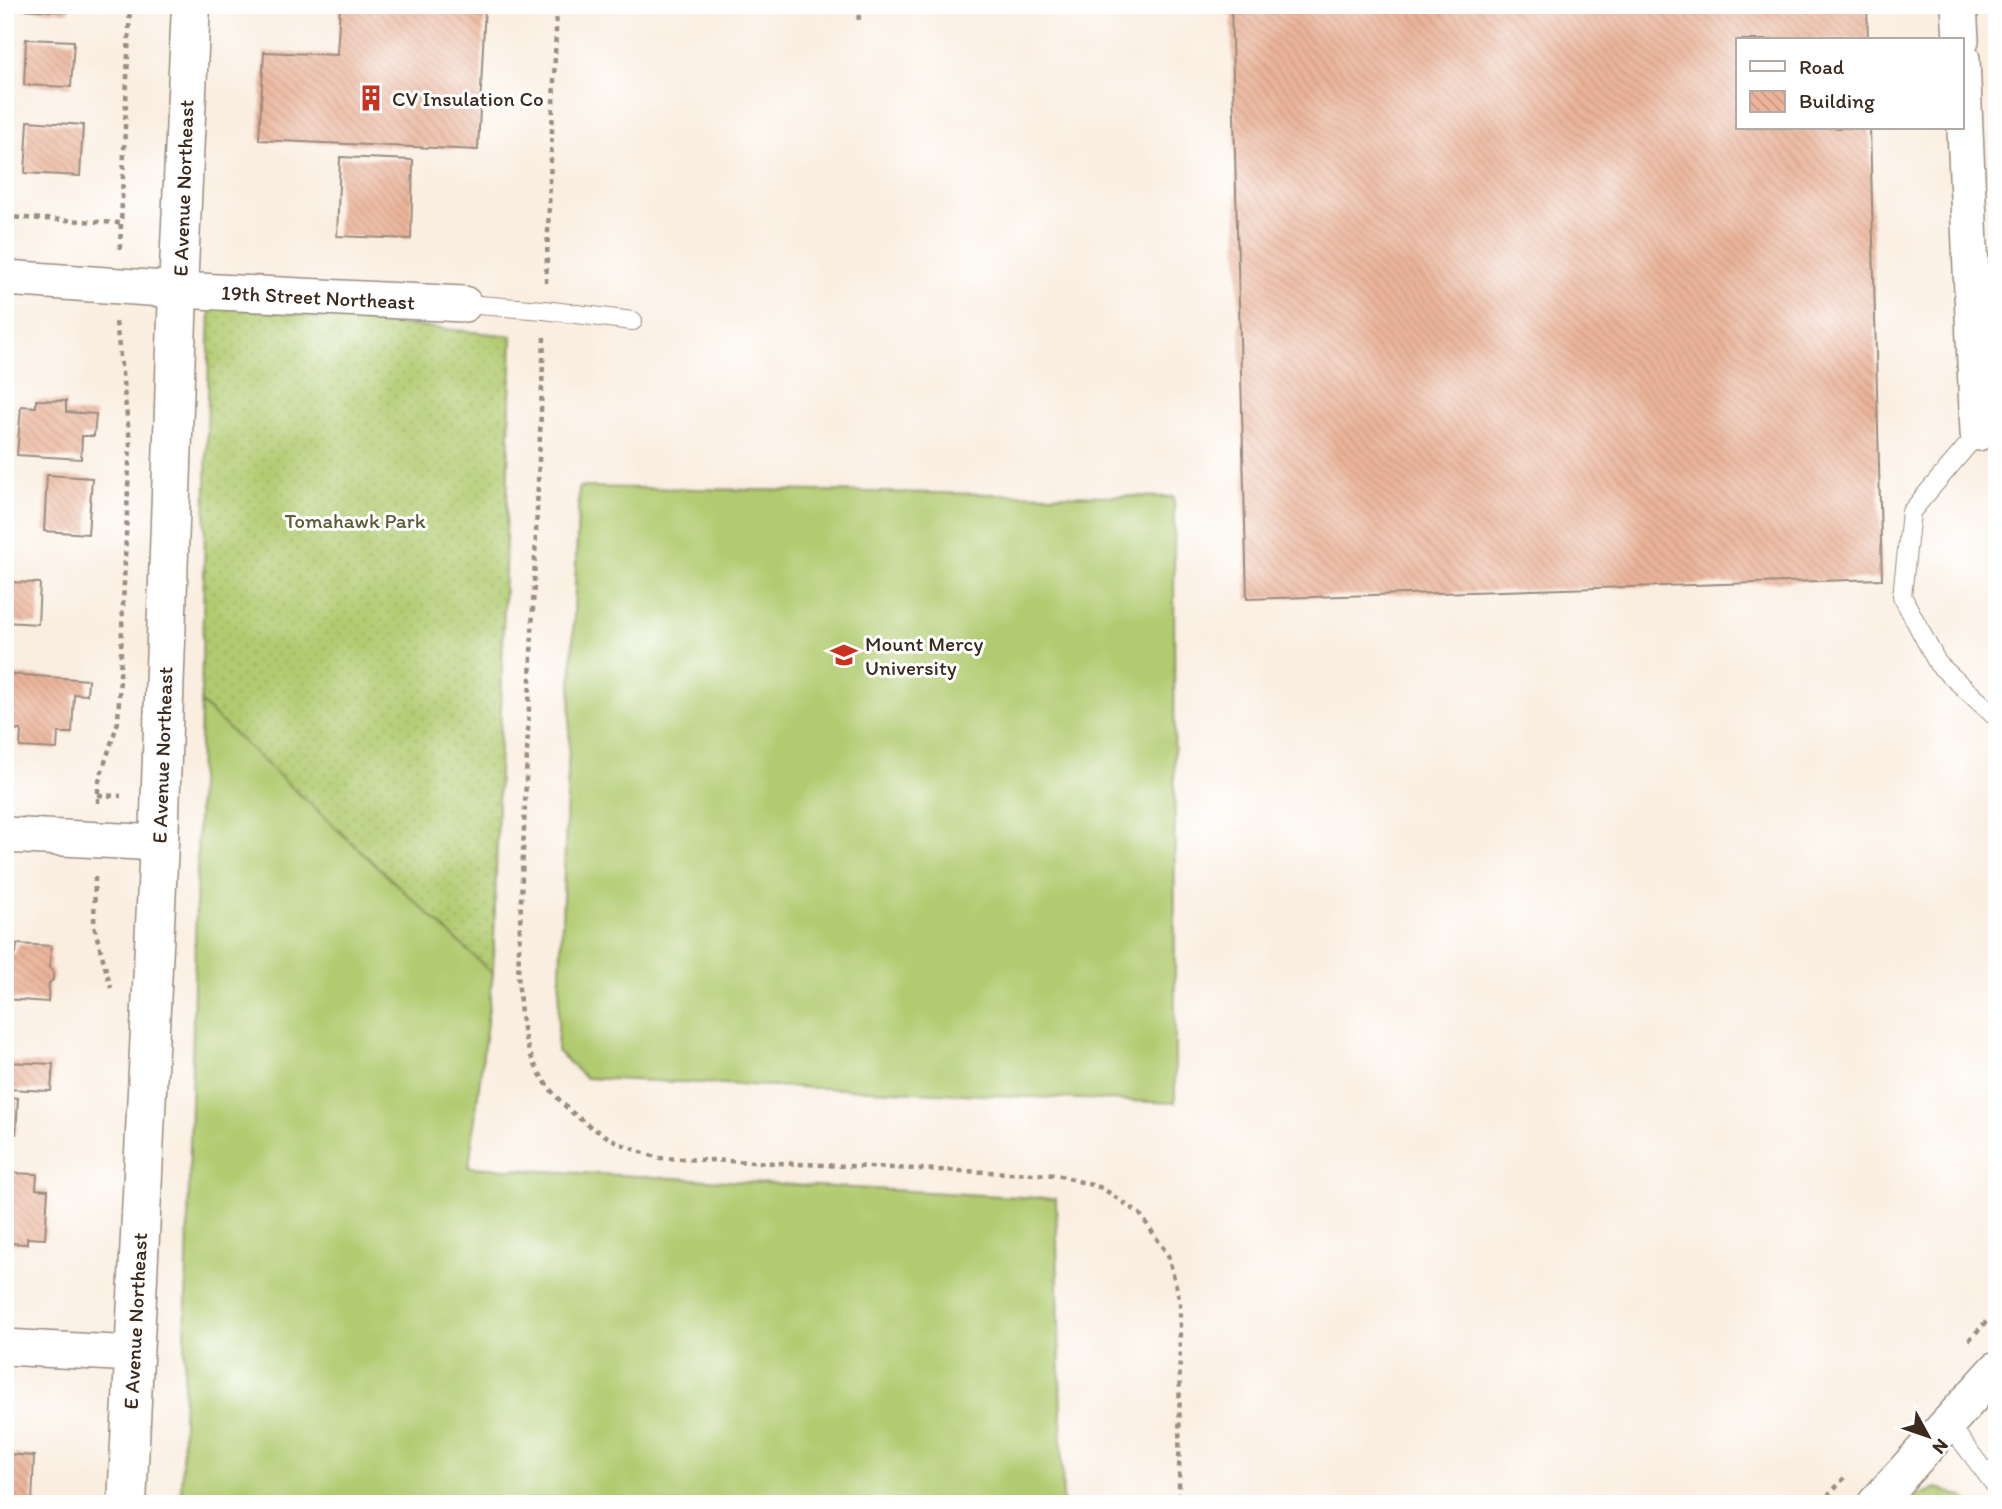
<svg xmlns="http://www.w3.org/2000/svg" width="2002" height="1509" viewBox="0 0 2002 1509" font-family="Itim,sans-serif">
<defs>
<pattern id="grass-dots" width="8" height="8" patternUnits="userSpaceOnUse" patternTransform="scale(1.75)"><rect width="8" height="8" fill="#b1cb70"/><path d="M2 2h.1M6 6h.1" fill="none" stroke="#99ae61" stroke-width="1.8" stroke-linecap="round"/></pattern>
<pattern id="building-back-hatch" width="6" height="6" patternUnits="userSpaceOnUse" patternTransform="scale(1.75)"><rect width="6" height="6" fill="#ebb49a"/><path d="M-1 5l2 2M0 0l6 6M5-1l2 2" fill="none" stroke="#ca9b84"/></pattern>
</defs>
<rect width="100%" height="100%" fill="#fff"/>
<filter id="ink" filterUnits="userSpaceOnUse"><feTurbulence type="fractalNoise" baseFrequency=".0143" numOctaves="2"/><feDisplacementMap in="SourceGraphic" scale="14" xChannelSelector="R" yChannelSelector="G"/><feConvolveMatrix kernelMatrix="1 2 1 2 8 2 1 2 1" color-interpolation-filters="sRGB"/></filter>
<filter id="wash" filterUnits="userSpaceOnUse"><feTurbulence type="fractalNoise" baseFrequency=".00686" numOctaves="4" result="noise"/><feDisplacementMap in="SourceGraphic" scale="28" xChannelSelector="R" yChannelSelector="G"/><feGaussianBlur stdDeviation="1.57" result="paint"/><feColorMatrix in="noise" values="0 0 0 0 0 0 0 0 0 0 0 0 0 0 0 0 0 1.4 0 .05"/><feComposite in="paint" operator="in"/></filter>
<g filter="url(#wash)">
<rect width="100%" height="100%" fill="#faeee0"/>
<!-- grass -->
<g fill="url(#grass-dots)" stroke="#767a47" stroke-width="2">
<polygon points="210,305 512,336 493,974 201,703"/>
<polygon points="1937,1488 1963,1497 1970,1504 1905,1504 1908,1500"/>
</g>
<!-- pitch -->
<g fill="#b1cb70" stroke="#767a47" stroke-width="2">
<polygon points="579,487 1174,497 1175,1103 585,1078 557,1051"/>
<polygon points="201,703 493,974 469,1167 1056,1199 1063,1504 181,1504"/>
</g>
<g id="blocks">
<!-- building -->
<g fill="url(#building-back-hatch)">
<polygon points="6,5 69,5 69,12 6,8"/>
<polygon points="340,5 485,5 478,150 259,140 264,52 337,55"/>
<polygon points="1231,5 1867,5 1868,40 1738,40 1738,128 1870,128 1882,579 1247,599"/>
<polygon points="26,39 74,41 71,87 24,85"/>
<polygon points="28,121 83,125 80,176 25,173"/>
<polygon points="340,157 413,160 411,239 337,236"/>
<polygon points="36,400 66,401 66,412 96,414 94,436 82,436 81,459 17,455 21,406 36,407"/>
<polygon points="47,475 92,478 88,534 44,531"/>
<polygon points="5,582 40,583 38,624 5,622"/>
<polygon points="10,674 88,680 87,695 74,694 72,733 58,733 57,749 20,747 21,730 5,730"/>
<polygon points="17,944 51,946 50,967 53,971 53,980 49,983 48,1002 5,999 5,952 16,953"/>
<polygon points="5,1062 53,1064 51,1091 5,1089"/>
<polygon points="5,1097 18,1098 16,1134 5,1134"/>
<polygon points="8,1173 37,1174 36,1189 48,1190 45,1239 27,1238 27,1244 5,1243 5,1186"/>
<polygon points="5,1454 34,1456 32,1504 5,1503"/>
</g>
</g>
</g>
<g filter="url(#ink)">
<use href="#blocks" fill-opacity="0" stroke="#9a8c7f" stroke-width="2"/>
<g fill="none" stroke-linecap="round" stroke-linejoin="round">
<!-- lane casing -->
<g stroke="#9a8c7f" stroke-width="20">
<g id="lane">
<polyline points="464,304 544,310 633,321"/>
<polyline points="1978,433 1911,512 1902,596 1938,664 1997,718"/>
<polyline points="1948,1423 1997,1488"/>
</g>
</g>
<!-- street casing -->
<g stroke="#9a8c7f" stroke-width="38">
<g id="street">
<polyline points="1959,5 1961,40"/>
<polyline points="1962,59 1978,433"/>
<polyline points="5,278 178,290 464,304"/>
<polyline points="5,835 159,843"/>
<polyline points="5,1347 133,1354"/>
<polyline points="1875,1504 1997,1369"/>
</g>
</g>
<!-- secondary casing -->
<g stroke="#9a8c7f" stroke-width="41">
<polyline id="secondary" points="127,1504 159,843 178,290 191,5"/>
</g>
<!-- path -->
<g stroke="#9a8c7f" stroke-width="4.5" stroke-dasharray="5 5" stroke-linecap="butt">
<polyline points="858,5 859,24"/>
<polyline points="624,8 624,5"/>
<polyline points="767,14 769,5"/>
<polyline points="5,217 121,223"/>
<polyline points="120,249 130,5"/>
<polyline points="546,283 557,5"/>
<path d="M 544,337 L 518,975 C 520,997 520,1023 527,1045 C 546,1105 602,1142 660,1158 L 1057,1175 L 1102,1188 L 1140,1214 L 1168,1255 L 1180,1301 L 1179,1504"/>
<polyline points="1991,494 1997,487"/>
<polyline points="98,795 121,796"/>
<polyline points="98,803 98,784 118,722 130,442 116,322"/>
<polyline points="95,877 94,926 111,988"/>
<polyline points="1969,1340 1997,1310"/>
<polyline points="1821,1504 1846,1476"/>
</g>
<!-- lane -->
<use href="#lane" stroke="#fff" stroke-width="18"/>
<!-- street -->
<use href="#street" stroke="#fff" stroke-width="35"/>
<!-- secondary -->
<use href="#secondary" stroke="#fff" stroke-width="38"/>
</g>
</g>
<!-- icons -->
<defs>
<g id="building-bare" transform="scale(2.1)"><path d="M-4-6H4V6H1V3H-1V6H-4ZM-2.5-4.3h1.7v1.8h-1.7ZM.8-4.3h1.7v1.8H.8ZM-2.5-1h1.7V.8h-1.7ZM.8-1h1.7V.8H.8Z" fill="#c8321e" stroke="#fff" stroke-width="2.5" paint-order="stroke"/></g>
<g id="university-bare" transform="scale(2.1)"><path d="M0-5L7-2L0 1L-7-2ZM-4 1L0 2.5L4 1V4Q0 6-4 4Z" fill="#c8321e" stroke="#fff" stroke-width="2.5" paint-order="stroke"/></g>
</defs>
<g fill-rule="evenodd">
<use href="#building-bare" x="371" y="98"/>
<use href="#university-bare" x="844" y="655"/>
</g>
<g text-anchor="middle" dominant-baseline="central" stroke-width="6" stroke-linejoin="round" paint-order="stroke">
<!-- poi labels -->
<g font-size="21" fill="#3b2a1e" stroke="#fff" text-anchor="start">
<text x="392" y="98">CV Insulation Co</text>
<text x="865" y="643">Mount Mercy<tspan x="865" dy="24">University</tspan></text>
</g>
<!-- street labels -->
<g font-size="21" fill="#3b2a1e" stroke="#fff">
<text transform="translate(183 188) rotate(-88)">E Avenue Northeast</text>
<text transform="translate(318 297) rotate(3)">19th Street Northeast</text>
<text transform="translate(162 755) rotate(-88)">E Avenue Northeast</text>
<text transform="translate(135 1321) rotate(-87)">E Avenue Northeast</text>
</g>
<!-- park labels -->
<g font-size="21" fill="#5e5a37" stroke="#fff">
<text x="355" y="520">Tomahawk Park</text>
</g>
</g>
<!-- margin -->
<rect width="2002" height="1509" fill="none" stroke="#fff" stroke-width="28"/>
<!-- legend -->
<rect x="1736" y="38" width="228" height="91" fill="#ffffff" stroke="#b1aaa5" stroke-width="2"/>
<rect x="1750" y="61" width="35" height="10" fill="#ffffff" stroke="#b1aaa5" stroke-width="2"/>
<text x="1799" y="74" font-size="21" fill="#3b2a1e">Road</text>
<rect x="1750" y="91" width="35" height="21" fill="url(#building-back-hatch)" stroke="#b1aaa5" stroke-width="2"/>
<text x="1799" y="108" font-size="21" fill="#3b2a1e">Building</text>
<!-- north arrow -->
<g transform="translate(1928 1436) rotate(130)" stroke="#ffffff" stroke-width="5" paint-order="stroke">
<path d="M0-5L12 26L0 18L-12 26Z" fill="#3b2a1e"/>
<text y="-10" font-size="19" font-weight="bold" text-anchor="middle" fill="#3b2a1e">N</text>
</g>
</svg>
